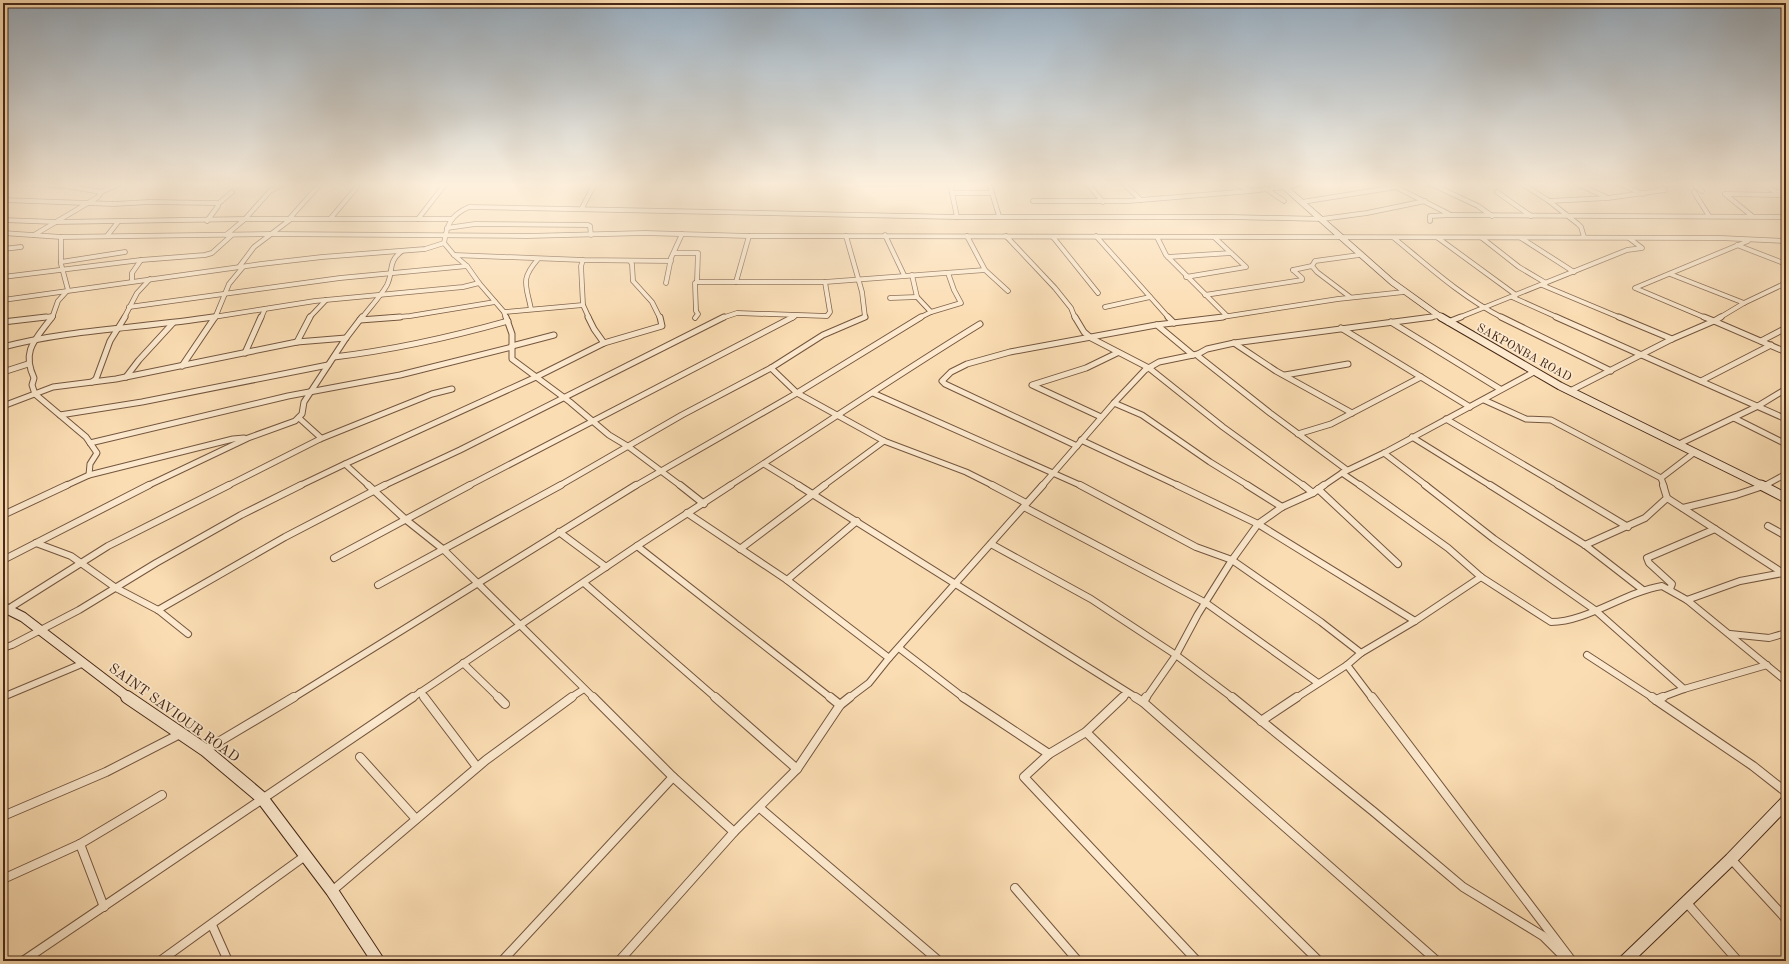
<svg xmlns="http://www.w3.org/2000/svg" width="1789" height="964" viewBox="0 0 1789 964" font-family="'Old Standard TT',serif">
<rect width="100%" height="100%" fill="#fbddb3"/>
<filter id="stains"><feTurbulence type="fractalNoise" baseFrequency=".005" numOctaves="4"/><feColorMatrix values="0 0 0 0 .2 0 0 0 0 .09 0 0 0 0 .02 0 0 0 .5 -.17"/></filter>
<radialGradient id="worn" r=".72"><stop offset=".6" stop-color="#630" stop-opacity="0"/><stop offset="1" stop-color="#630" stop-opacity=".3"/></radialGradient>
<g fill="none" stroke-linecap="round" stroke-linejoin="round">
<!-- street-far3 casing -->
<g stroke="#74563f" stroke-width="5.5">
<g id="street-far3">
<polyline points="22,183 66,186 101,192"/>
<polyline points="950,183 957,217"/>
<polyline points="989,183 999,216"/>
<polyline points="1087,183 1103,202"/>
<polyline points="1123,183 1141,200"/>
<polyline points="1233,183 1251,191 1284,187"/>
<polyline points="1388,183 1449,214"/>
<polyline points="1429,183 1478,206 1492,216"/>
<polyline points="1521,183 1549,201 1578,224 1581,227 1584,237"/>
<polyline points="1575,183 1606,197"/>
<polyline points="1617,183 1643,194"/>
<polyline points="1692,183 1702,191"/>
<polyline points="1761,183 1786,198"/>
<polyline points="857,184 923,183"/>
<polyline points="1266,189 1284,201"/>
<polyline points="1497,192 1531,216"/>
<polyline points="1694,192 1709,216"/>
<polyline points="1776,192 1786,191"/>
<polyline points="952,193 992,193"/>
<polyline points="1725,194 1781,195"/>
<polyline points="1725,194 1752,216"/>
<polyline points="3,200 114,204 149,202 217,203 218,206 207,221"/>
<polyline points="1033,201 1128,201 1251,191"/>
<polyline points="1549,201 1608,198 1665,190 1656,183"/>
<polyline points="1302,202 1396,187"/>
<polyline points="218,204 232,192"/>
<polyline points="582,208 595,183"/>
<polyline points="289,219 321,183"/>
<polyline points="330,219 357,187 357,183"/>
<polyline points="418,219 446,183"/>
<polyline points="3,220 56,222 245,219 452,219"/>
<polyline points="1430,221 1430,216 1451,215 1786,217"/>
<polyline points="447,228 475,224 588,225 590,226 591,235"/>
<polyline points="3,233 61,237 271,234 527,236 645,233 749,236 1721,238 1786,241"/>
<polyline points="34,235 98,197 101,192 122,183"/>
<polyline points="226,235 245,219 270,191 281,185"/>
<polyline points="885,235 904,275"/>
<polyline points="107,236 118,222"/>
<polyline points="846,236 862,292 865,317 863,318"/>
<polyline points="967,236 985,270 1008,291"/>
<polyline points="1006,236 1055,288 1071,308 1075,318"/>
<polyline points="1096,236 1169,318"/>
<polyline points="1053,237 1098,293"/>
<polyline points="1157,237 1166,255 1227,316"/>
<path d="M 1394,238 C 1428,266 1463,298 1503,318"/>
<polyline points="1438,238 1516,295"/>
<polyline points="1482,238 1519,267 1546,283"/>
<polyline points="1521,238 1574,272"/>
<polyline points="1737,245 1786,264"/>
<polyline points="3,249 21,247"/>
<polyline points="674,253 698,253 697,282"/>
<polyline points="454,255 583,260 671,261"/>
<polyline points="1168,257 1231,253"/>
<polyline points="583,260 581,266 583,305 589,318"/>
<polyline points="630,261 632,264 633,281 652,302 660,318"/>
<polyline points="61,262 125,252"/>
<polyline points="239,267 254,247 291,219"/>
<polyline points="1293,270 1312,266"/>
<polyline points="1670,274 1744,303"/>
<polyline points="912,275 917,297 931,312"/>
<polyline points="3,277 141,260 205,255 212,253 232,235"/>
<polyline points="1186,277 1246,267 1214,237"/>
<polyline points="132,281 132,273 141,260"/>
<polyline points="736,282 749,236"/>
<polyline points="666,283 671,258 682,234"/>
<polyline points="1542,285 1621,318"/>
<polyline points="1205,295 1302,280 1302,278 1293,270"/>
<polyline points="1350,297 1317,272 1312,266 1315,261 1359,255"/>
<polyline points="1512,297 1559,318"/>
<polyline points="890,298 917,297"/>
<polyline points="3,300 261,264 322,257 425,249 444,243"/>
<polyline points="129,307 340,278 467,266"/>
<polyline points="1105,307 1150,297"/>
<path d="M 531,309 C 526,284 520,280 538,259"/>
<polyline points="504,312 583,305"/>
<polyline points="38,318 53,316"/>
<polyline points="52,318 58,301 68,290 61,264 61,237"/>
<polyline points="124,318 137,293 150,279"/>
<polyline points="207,318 315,301 463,287 479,283"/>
<polyline points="215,318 229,284 243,267"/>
<polyline points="261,318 265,309"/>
<polyline points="309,318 326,300"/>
<path d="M 362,318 C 370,307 381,296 387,285 C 394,271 387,262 402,251"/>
<polyline points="387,318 410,316 495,302"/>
<path d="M 506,318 L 504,312 L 479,283 L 467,266 L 454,255 L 444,243 C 447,224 451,215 469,207 L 957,217 L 1231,217 L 1322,219 L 1367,213 L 1425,201"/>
<polyline points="695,318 698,314 696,311 695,283 697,282 825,282 985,270"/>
<polyline points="722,318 737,313 827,316 830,312 825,282"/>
<polyline points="792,318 795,316"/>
<polyline points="919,318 931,312 961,303 954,290 948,273"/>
<polyline points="1216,318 1338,299 1404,292"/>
<polyline points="1424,318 1439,316"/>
<polyline points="1458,318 1627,250 1642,248 1629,238"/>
<polyline points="1706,318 1635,288 1748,241"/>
<polyline points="1719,318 1744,303 1786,283"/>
</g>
</g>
<!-- street-far2 casing -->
<g stroke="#74563f" stroke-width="7">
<g id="street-far2">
<path d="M 52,317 C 36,339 21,350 34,378 L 32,385 L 35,394 L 86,437 L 97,453 L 90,464 L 89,475"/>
<polyline points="506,317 512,334 512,359 570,402 609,435 629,447 681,486"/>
<polyline points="588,317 594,329 604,343"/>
<polyline points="1075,317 1084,332 1091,338 1149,368 1223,427 1304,486"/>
<polyline points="1168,317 1174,323"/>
<polyline points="1501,317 1611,371"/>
<polyline points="1556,317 1786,419"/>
<polyline points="1619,317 1672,339"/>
<polyline points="360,320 400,317"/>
<polyline points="1714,321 1721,317"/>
<polyline points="1714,321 1786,352"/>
<polyline points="3,322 46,317"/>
<polyline points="1391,322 1500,389"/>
<polyline points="1448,322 1461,317"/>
<polyline points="1157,325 1193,355"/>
<polyline points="1341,328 1470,407"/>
<polyline points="1761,341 1786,328"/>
<polyline points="297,342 310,317"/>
<polyline points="1234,343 1276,371 1352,413"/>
<polyline points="512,346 554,335"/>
<path d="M 3,347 C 71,329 143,328 213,317"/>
<polyline points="245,353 261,317"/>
<polyline points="1198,354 1198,356 1270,413 1347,470"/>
<path d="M 334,357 C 393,350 451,337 508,321"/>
<polyline points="182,366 215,317"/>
<polyline points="771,368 797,393 884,441 966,472 994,486"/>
<polyline points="3,372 28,364"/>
<polyline points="1285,375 1348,364"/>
<polyline points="126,377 139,360 173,323"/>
<polyline points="1701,381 1771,345"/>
<polyline points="92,382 96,379 110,341 125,317"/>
<polyline points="1570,391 1672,339 1714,321 1704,317"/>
<polyline points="873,393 1082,486"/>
<polyline points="1484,400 1526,419 1551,420 1661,478"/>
<polyline points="1114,403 1142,415 1210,462 1249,486"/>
<polyline points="3,406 53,387 116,379 297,342 346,338"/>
<polyline points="60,415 142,402 328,365"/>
<polyline points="1101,417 1032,385 1086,368 1117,353"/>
<polyline points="299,418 320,437 320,439"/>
<polyline points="1734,418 1786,444"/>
<polyline points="1446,419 1560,486"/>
<polyline points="1298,434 1331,424 1421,377"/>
<polyline points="1412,437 1491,486"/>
<polyline points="1081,440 1179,486"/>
<polyline points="90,443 288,396 400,375 512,347"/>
<polyline points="1679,444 1758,406 1786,389"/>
<polyline points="1077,446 945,384 942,381 951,372 967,364 1010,352 1156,325 1223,317"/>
<polyline points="1384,453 1427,486"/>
<polyline points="764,464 800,486"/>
<polyline points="1342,473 1361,486"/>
<polyline points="65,486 89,475 233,439 244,438"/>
<polyline points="147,486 248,438 295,421 302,414 304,402 346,338 362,317"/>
<polyline points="227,486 320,439 432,394 452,389"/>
<polyline points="299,486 345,464"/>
<polyline points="369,486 345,464 536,377 604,343 662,326 660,317"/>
<polyline points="383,486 460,450 724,317"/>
<polyline points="468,486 793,317"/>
<polyline points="559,486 682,415 771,368 823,335 865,317"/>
<polyline points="635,486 797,393 921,317"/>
<path d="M 729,486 C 813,432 895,376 980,324"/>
<polyline points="823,486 884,441"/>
<polyline points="1042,486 1114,403 1145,370 1159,362 1198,354 1207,349 1234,343 1432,317"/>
<polyline points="1323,486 1342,473 1384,453 1534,372"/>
<polyline points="1664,486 1661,478 1695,452"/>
<polyline points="1764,486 1786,474"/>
</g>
</g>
<!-- street-far1 casing -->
<g stroke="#74563f" stroke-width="8">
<g id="street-far1">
<polyline points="368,485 405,519 444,550 594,698"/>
<polyline points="680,485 704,504"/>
<polyline points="798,485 1137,698"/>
<polyline points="992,485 1026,503"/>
<polyline points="1080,485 1196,547 1232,560 1321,622 1361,653"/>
<polyline points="1177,485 1258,524 1415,621"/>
<polyline points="1247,485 1282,507"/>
<polyline points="1303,485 1313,493"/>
<path d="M 1360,485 L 1448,548 L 1481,577 L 1551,622 C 1587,622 1625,592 1662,586 L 1687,600 L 1786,681"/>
<polyline points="1425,485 1494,539 1595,610 1684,689"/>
<polyline points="1490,485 1585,545 1643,590"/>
<polyline points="1558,485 1628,527"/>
<polyline points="1318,489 1398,564"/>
<polyline points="1667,498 1786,575"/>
<polyline points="1024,507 1206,603 1318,683"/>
<polyline points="1683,508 1736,495 1766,485"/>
<polyline points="687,513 787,580 889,658"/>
<polyline points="3,515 67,485"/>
<polyline points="1768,526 1786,536"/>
<polyline points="559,532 606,567"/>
<polyline points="36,543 71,556 116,588 158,610 188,634"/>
<polyline points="991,544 1091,599 1176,655 1233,698"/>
<polyline points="1585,545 1645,518 1667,498 1663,485"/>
<polyline points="637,546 831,698"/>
<polyline points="740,549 825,485"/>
<polyline points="334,558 470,485"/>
<polyline points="3,560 149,485"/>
<polyline points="787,580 857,521"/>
<polyline points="584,583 716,698"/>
<polyline points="378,585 561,485"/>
<polyline points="1670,589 1672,584 1649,563 1647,558 1715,529"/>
<polyline points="1687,600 1740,581 1783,573"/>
<polyline points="8,609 108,546 229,485"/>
<polyline points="158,610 285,537 385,485"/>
<polyline points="1730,634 1769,638 1786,633"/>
<polyline points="3,648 12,645 79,610 156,563 241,515 301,485"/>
<polyline points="899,648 964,698"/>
<polyline points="1587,655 1653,698"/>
<polyline points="463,663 499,698"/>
<polyline points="1347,665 1372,698"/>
<polyline points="420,692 425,698"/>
<polyline points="3,697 84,663"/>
<polyline points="293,698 636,485"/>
<polyline points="412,698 637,546 731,485"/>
<polyline points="570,698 584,689"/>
<polyline points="849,698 869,683 889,658 1043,485"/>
<polyline points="1122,698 1128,693"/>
<polyline points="1146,698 1176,655 1198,614 1232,560 1258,524 1282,507 1313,493 1324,485"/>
<polyline points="1296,698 1347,665 1361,653 1415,621 1481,577"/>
<polyline points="1660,698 1684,689 1767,665"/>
</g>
</g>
<!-- street casing -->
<g stroke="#74563f" stroke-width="10">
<g id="street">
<polyline points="424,697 477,767"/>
<polyline points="498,697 505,704"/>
<polyline points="593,697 673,777 734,832"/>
<polyline points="715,697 797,769"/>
<polyline points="830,697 840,705"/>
<polyline points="963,697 1049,754"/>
<polyline points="1123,697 1086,732 1049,754 1024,777 1197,961"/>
<polyline points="1135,697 1143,702 1437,961"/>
<polyline points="1232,697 1374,812 1463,887 1543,936 1568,961"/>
<polyline points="1372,697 1572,961"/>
<polyline points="1652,697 1656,700 1663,697"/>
<polyline points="1656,700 1753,766 1786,792"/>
<polyline points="1143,702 1146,697"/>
<polyline points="1261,721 1297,697"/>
<polyline points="1086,732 1319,961"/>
<polyline points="205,750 294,697"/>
<polyline points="360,757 416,819"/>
<polyline points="760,808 939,961"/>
<polyline points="3,816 106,772 180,734"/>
<polyline points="80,844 104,907"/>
<polyline points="1731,859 1786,919"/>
<polyline points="3,879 80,844 162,795"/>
<polyline points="1015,888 1078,961"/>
<polyline points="332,891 486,760 572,697"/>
<polyline points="1686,902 1738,961"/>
<polyline points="212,925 228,961"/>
<polyline points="23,961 413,697"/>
<polyline points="160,961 305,856"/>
<polyline points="502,961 673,777"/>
<polyline points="619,961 734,832 797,769 840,705 850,697"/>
</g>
</g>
<!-- secondary-far3 casing -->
<g stroke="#472918" stroke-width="7">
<g id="secondary-far3">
<polyline points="1280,183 1392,282 1442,318"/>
<polyline points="1284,187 1299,183"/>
</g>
</g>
<!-- secondary-far2 casing -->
<g stroke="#472918" stroke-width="9">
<polyline id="secondary-far2" points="1441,317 1560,386 1763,486"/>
</g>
<!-- secondary-far1 casing -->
<g stroke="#472918" stroke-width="11">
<g id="secondary-far1">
<polyline points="1761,485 1786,498"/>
<polyline points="3,607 23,617 129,698"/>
</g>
</g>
<!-- secondary casing -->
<g stroke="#472918" stroke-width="14">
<g id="secondary">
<polyline points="127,697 205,750 262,798 332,891 378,961"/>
<polyline points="1625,961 1731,859 1786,802"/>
</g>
</g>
<!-- street-far3 -->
<use href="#street-far3" stroke="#fce9ce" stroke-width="4"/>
<!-- street-far2 -->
<use href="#street-far2" stroke="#fce9ce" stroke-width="5"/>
<!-- street-far1 -->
<use href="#street-far1" stroke="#fce9ce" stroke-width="6"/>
<!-- street -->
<use href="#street" stroke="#fce9ce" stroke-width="8"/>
<!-- secondary-far3 -->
<use href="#secondary-far3" stroke="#fce9ce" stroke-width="5.5"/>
<!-- secondary-far2 -->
<use href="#secondary-far2" stroke="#fce9ce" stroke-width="7"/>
<!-- secondary-far1 -->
<use href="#secondary-far1" stroke="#fce9ce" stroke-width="9"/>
<!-- secondary -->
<use href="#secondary" stroke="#fce9ce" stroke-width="12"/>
</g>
<!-- sky -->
<linearGradient id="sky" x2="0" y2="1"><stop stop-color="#97acbe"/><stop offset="0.58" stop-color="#fdf0dd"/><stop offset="1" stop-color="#fdf0dd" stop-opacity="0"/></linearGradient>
<rect width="1789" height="318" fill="url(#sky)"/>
<g text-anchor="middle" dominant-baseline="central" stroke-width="3.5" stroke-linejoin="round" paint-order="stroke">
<!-- street labels -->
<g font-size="12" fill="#472918" stroke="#fce9ce">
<text transform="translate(1524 353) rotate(29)">SAKPONBA ROAD</text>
</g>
<!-- near-street labels -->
<g font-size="14" fill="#472918" stroke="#fce9ce">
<text transform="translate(174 713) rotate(36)">SAINT SAVIOUR ROAD</text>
</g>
</g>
<!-- margin -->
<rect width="1789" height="964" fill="none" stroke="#fbddb3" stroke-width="16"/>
<rect x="4" y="4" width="1781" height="956" fill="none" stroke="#472918" stroke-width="2"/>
<rect x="8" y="8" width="1773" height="948" fill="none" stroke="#472918"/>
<rect width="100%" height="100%" filter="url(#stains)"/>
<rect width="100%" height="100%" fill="url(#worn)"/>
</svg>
